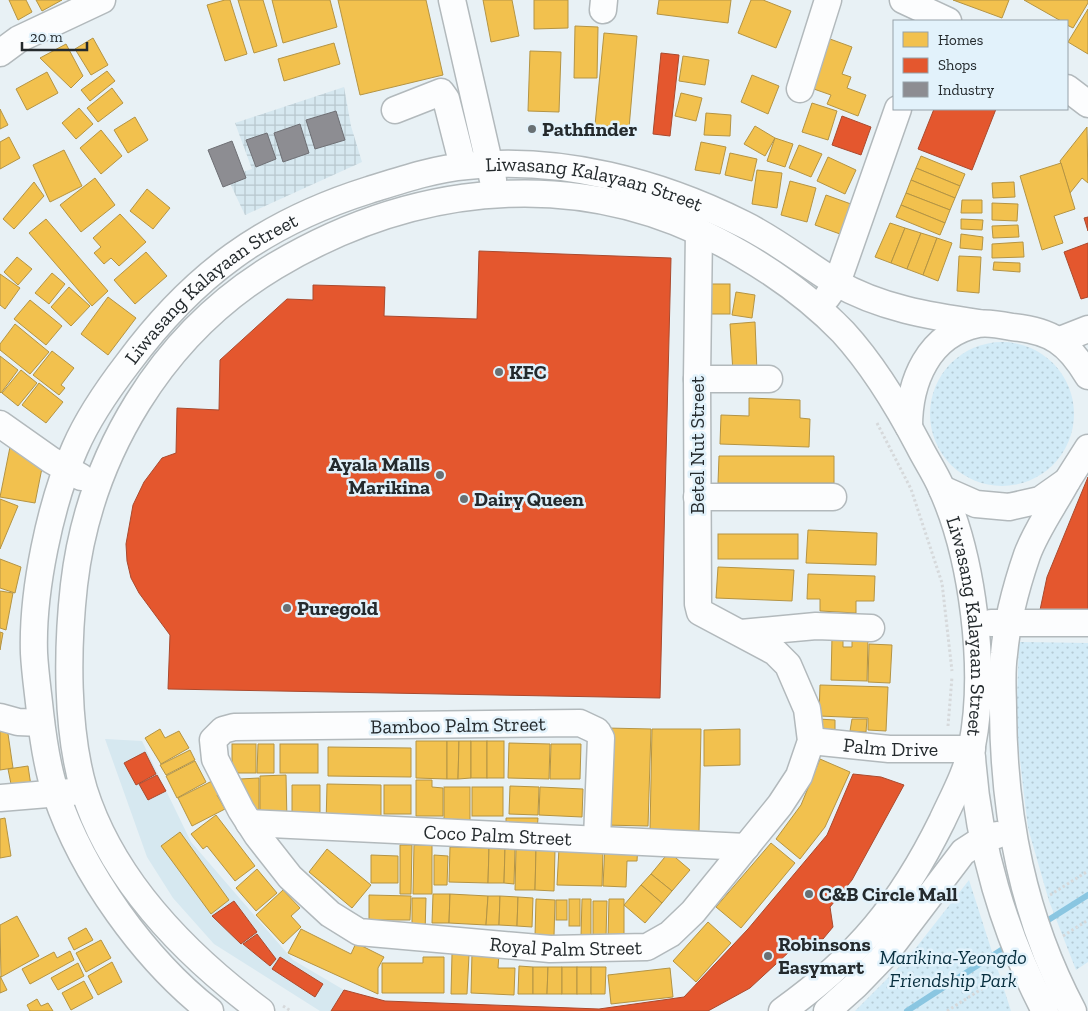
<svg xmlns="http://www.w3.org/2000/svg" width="1088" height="1011" viewBox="0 0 1088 1011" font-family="'Zilla Slab',serif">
<defs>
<pattern id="industrial-grid" width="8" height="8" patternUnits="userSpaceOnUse" patternTransform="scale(1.25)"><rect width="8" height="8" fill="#d6e8f0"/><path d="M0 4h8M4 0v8" fill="none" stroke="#b8c7ce"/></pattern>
<pattern id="park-dots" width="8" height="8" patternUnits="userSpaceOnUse" patternTransform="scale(1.25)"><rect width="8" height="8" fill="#d2ebf7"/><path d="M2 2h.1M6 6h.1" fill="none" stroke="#b4cad4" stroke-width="1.8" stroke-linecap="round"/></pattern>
</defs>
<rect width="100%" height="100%" fill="#e8f1f5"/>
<!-- built -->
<polygon fill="#d6e8f0" points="105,739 142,741 191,842 293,960 344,990 331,1011 320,1011 214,944 173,898 147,857"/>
<!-- industrial -->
<polygon fill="url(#industrial-grid)" points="344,87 351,126 362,162 245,215 227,177 252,169 235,123"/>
<!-- park -->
<g fill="url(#park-dots)">
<circle cx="1002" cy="414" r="72"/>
<polygon points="1019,642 1088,643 1088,962 1076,970 1049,901 1028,828 1016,726"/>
<polygon points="969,880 1011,1011 855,1011 908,958"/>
</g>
<!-- homes -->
<g fill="#f2c14e" stroke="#b49444">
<polygon points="9,0 26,0 32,12 18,20"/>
<polygon points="36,0 62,0 42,11"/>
<polygon points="225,0 230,0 247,54 225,61 207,5"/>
<polygon points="238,0 263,0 277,46 254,53"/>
<polygon points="272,0 330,0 337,27 283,43"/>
<polygon points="338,0 426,0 443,75 360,95"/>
<polygon points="483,0 512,0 519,36 491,42"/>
<polygon points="534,0 568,0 568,28 534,29"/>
<polygon points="659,0 731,0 728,23 657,14"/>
<polygon points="751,0 763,0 791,11 776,48 738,33"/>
<polygon points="953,0 1009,0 1002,18"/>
<polygon points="1024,0 1088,0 1088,3 1073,28 1067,25 1067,21 1061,21"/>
<polygon points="1088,9 1088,54 1068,42"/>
<polygon points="575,26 598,27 597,78 574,78"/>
<polygon points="604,33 637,36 629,128 595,125"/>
<polygon points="93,38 108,65 91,75 75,49"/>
<polygon points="830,39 852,47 842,74 851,77 847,88 866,95 858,116 827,104 831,95 811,88"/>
<polygon points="334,43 340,64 284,81 278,59"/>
<polygon points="66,44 83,76 71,88 40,58"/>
<polygon points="530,51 561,52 559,112 528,111"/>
<polygon points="683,56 709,60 705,85 679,81"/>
<polygon points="107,71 115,81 90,101 81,90"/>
<polygon points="47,72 58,93 27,110 16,89"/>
<polygon points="752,75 779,86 768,114 741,102"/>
<polygon points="112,88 123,103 98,122 87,108"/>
<polygon points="681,93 702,98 696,121 675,116"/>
<polygon points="812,103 837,111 828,140 802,132"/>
<polygon points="79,108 93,124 76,139 62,123"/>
<polygon points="0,109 8,125 0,129"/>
<polygon points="706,113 731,115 730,136 704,135"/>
<polygon points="135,117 148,140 128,153 114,130"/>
<polygon points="755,126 775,138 765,156 744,144"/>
<polygon points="1087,127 1088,183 1082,178 1070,193 1060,161"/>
<polygon points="101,130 122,156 101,174 80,148"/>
<polygon points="9,137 20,158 0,169 0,142"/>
<polygon points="775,138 793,144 785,167 767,161"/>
<polygon points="701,142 726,147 720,174 695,170"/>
<polygon points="799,145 822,154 811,177 789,168"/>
<polygon points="64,150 82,186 50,202 33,165"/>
<polygon points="730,153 757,159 752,181 725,175"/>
<polygon points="921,156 965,174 960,186 916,168"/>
<polygon points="828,157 856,170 845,194 817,181"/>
<polygon points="1061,163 1075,209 1054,216 1063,243 1042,250 1020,176"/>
<polygon points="916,168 960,186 955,198 911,180"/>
<polygon points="757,170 782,173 777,208 752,204"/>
<polygon points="95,178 115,205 81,232 60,205"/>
<polygon points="911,180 955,198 950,210 906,193"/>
<polygon points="790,181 816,188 807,222 781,215"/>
<polygon points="34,182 44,196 14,229 3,219"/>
<polygon points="1014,182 1015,197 993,198 992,183"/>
<polygon points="147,189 170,208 153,229 130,211"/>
<polygon points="906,193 950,210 945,223 901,205"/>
<polygon points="826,195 851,204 840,234 815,225"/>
<polygon points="962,200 982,200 982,213 961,213"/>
<polygon points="992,203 1018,204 1017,221 992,220"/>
<polygon points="901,205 945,223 940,235 896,217"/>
<polygon points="120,214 146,242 119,266 111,258 104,264 94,253 101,247 93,238"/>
<polygon points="46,219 108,291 92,306 29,233"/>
<polygon points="961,219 983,220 982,230 961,229"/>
<polygon points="890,223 905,228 891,263 875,257"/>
<polygon points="1018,225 1019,237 993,238 992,226"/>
<polygon points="905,228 921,233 907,269 891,263"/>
<polygon points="921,233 937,238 923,275 907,269"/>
<polygon points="961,234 983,237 982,250 960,248"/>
<polygon points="937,238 952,243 938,281 923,275"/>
<polygon points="1023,242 1024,257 992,258 992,244"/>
<polygon points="146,252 167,276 135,304 114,280"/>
<polygon points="959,256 981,257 979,293 957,291"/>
<polygon points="17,257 32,269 18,285 4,272"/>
<polygon points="994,262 1020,263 1020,272 993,270"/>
<polygon points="52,273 65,284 49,304 35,293"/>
<polygon points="0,274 20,288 5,309 0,305"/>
<rect x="710" y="284" width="20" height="30"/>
<polygon points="69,287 90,306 71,326 51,307"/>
<polygon points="736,292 755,295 752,318 732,315"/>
<polygon points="108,297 136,318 108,355 81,334"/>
<polygon points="30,300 62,326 46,345 14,319"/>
<polygon points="755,322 757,372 733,373 730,324"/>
<polygon points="15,324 49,352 30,374 0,350 0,344"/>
<polygon points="52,351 74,368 61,385 65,388 59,395 33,375"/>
<polygon points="0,356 18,370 1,393 0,392"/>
<polygon points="21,370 37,383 18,406 2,393"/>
<polygon points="39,383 63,402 46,423 22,405"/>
<polygon points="749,398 800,400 800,418 810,419 809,447 720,444 721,415 749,416"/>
<polygon points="10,447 42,468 35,503 0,497"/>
<polygon points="719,456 834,456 834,483 718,483"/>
<polygon points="0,499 18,506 0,549"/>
<polygon points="808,530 877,533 876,565 806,563"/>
<rect x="718" y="534" width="80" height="25"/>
<polygon points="0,559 21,567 15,593 0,588"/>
<polygon points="718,567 794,570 792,601 716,598"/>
<polygon points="808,574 875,576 874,601 856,601 856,613 820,611 820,599 807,599"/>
<polygon points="0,591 13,593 6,630 0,628"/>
<polygon points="0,632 3,633 0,650"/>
<polygon points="832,637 843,637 843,647 852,647 852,638 868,638 867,681 831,680"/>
<polygon points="869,644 892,645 890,683 868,682"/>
<polygon points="820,685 888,687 886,731 868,730 868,718 819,716"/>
<polygon points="818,719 835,720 835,732 818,731"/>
<polygon points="852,719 867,719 866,732 850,731"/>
<polygon points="7,727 13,768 0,770 0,728"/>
<polygon points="607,728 651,729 648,826 604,825"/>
<polygon points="160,729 165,738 179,731 189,748 161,764 145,738"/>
<polygon points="652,729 701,729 699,832 650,831"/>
<polygon points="740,729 740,765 704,766 704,730"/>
<polygon points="416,741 447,741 447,779 416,778"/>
<polygon points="447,741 459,741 458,779 447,779"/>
<polygon points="459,741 471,741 471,778 458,779"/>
<rect x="471" y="741" width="16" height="37"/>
<rect x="487" y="741" width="17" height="37"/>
<polygon points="509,743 550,744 549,779 508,778"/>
<rect x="232" y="744" width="24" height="29"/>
<polygon points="258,744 274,744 274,773 257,773"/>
<rect x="280" y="744" width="38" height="29"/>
<polygon points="551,744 581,744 580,779 550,779"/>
<polygon points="328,747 411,748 411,777 328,776"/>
<polygon points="190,750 195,760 166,775 160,765"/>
<polygon points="820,759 850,772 825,827 800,859 776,839 801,805"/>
<polygon points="195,761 206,782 177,798 166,776"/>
<polygon points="28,766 31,786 12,789 8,769"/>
<polygon points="286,775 287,821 260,812 260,776"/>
<polygon points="259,778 259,813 241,794 240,779"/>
<polygon points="216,779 222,792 217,795 225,809 192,826 178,798"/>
<polygon points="416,780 432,780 432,787 443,788 443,816 416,816"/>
<polygon points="327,784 381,785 381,825 326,825"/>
<polygon points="292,785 320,785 320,824 304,824 304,812 292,812"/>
<rect x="384" y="785" width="27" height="29"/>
<polygon points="510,786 539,787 538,815 509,814"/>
<rect x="444" y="787" width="26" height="39"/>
<rect x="472" y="787" width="31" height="29"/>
<polygon points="540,787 583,789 582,817 539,815"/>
<polygon points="216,815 255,866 235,881 207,846 203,849 191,834"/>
<polygon points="5,818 11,856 0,858 0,819"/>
<polygon points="506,818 538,818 537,831 506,830"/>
<polygon points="180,832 229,900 211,914 161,846"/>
<polygon points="605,843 638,844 637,861 627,861 626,887 603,886"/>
<polygon points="771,843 795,863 741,928 716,907"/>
<polygon points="400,845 412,845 411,894 400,894"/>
<polygon points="414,845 432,845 432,894 413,894"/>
<polygon points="450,847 489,848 488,883 449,882"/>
<polygon points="489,848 505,848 504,883 488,883"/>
<polygon points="505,848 515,849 514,884 504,883"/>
<polygon points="559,848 603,849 602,886 557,885"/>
<polygon points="327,849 371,885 352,908 309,872"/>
<polygon points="516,849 536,849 535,890 515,890"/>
<polygon points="536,849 555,850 554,891 535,890"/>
<polygon points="669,852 690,870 672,891 651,874"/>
<polygon points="371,855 398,856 398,883 371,883"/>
<polygon points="434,855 448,856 447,885 434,885"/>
<polygon points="257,869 277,893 256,911 236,888"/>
<polygon points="651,874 672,891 662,903 641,885"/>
<polygon points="641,885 662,903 645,923 624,905"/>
<polygon points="283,890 300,908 291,916 301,927 283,944 256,915"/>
<polygon points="433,894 450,894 449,923 432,923"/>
<polygon points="450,894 488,896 486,925 449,923"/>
<polygon points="369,895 411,896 410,920 369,920"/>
<polygon points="488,896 500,896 499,925 486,925"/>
<polygon points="500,896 518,897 517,926 499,925"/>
<polygon points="518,897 533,898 532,927 517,926"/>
<polygon points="412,898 426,898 425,934 412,924"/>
<polygon points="536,899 555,900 554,936 535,936"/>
<rect x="569" y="899" width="11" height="27"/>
<polygon points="582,899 591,899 591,936 581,936"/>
<polygon points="609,899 624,899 624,938 608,938"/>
<rect x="556" y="900" width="11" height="20"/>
<polygon points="593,901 607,901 606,937 593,937"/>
<polygon points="17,916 39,956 1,977 0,925"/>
<polygon points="708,922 731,943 696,982 673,961"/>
<polygon points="86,928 93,940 74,950 68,938"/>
<polygon points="301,929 351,954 356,943 384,957 378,968 378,994 288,953"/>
<polygon points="101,940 111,958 86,972 76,953"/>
<polygon points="70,951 74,960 30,984 22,969 54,952 57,958"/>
<polygon points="472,953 499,954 498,968 515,968 514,995 471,993"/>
<polygon points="452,954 469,955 467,994 451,994"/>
<polygon points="423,957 444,957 444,993 382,993 382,963 423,963"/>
<polygon points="112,962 122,982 98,995 88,976"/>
<polygon points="78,963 84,976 58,990 51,978"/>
<polygon points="519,966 533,967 533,994 518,994"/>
<polygon points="533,967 548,967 547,994 533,994"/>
<polygon points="548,967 562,967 562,994 547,994"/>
<rect x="562" y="967" width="15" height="27"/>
<rect x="577" y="967" width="14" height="27"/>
<polygon points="591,967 606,967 605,994 591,994"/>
<polygon points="670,968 673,997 611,1004 608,975"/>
<polygon points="0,976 7,990 0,993"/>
<polygon points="84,981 93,998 71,1010 62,993"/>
<polygon points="37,999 41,1006 48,1003 53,1011 30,1011 27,1005"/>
</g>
<!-- shops -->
<g fill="#e4572e" stroke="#aa4a2e">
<polygon points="661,53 679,55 670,136 653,134"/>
<polygon points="934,109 996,109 972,170 918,149"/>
<polygon points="842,116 871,127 861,155 832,145"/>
<polygon points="1088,217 1088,231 1084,218"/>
<polygon points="1088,243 1088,297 1081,299 1064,252"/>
<polygon points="479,251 671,258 660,698 168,689 170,635 139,593 131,578 127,561 126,544 133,505 144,482 162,458 176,453 177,408 219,410 220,360 287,299 313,300 313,285 385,287 384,316 477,319"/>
<polygon points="1088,477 1088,614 1040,610 1047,577"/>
<polygon points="145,752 156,774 136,785 124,763"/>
<polygon points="853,774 881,777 904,785 852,880 830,907 833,927 823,939 803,939 750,988 708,1011 331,1011 344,990 385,1001 599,1009 684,997 748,929 827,835"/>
<polygon points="157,775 166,791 148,800 139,784"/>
<polygon points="234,901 257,932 241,944 212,916"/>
<polygon points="257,934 276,959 270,966 243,944"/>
<polygon points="280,957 323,984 315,997 272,969"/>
</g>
<!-- industry -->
<g fill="#8d8d92" stroke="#6e6f74">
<polygon points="336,111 345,140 315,149 306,120"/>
<polygon points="300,124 309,153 283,162 274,133"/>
<polygon points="267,133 276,159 256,167 246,140"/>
<polygon points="232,141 246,178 223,187 208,150"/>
</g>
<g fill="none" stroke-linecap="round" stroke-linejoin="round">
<!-- stream -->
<g stroke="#8ac6e1" stroke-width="6">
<polyline points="1042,924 1088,895"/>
<polyline points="907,1011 1009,945"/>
</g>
<!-- minor casing -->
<g stroke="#b2b9bc" stroke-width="29">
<g id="minor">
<polyline points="452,0 493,180"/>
<polyline points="903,0 948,21"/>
<polyline points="603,10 604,0"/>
<polyline points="0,53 19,39 102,0"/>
<polyline points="1067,88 1088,104"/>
<polyline points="800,89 828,0"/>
<polyline points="395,110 441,92 446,99 463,166"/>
<polyline points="827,297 837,283 898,109"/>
<polyline points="1060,340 1088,329"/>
<polyline points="697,379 769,379"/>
<polyline points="0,424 51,460 81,477"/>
<path d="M 909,427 C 909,382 928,334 978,324 C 988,322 1002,325 1012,327 C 1051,331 1068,342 1088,376"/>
<path d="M 1067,481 C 1054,505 1036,530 1027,555 C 1016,587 1007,621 1004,654 C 1001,673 1003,693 1003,711 C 1004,817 1023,917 1073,1011"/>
<polyline points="942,489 976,504 1009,507 1040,500 1067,481 1088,448"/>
<polyline points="697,497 833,497"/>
<polyline points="991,623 1088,623"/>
<polyline points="741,633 816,626 871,628"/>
<polyline points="0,717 18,722 41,723"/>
<path id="s1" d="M 811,741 L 889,749 L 972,749"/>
<path d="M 972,757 C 978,845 1004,933 1045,1011"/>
<polyline points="0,798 72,792"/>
<path id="s2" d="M 249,823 L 746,847"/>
<path id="s3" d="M 597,839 L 601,738 L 597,731 L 580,723 L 234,727 L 223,730 L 213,740 L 215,759 L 241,810 L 257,835 L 290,877 L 330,914 L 359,932 L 550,949 L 647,947 L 670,934 L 693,912 L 780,805 L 799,776 L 811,741 L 807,709 L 788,665 L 775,652 L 700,612 L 698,604 L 697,379 L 699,231"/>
<path id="s4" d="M 210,1011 C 144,959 83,874 56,794 C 47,768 43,739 40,712 C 38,692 35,673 34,653 C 32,592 50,504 75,448 C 88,418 108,389 128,363 C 193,275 264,223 369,190 C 401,180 433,169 467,166 C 560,156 659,182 743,224 C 776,240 804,263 835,282 C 880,308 929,316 979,323"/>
<path id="s5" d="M 261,1011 C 186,955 113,882 84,790 C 66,729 67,648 74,585 C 89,455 162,334 275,266 C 423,178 593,165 743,255 C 779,276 814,302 843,332 C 874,366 898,406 919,446 C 926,460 935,473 941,487 C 973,557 987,670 972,746 C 967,772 953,797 942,821 C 901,904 858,957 782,1011"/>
<polyline points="827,1011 856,985 884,956 963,852 983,839 997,835"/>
</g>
</g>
<!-- path -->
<g stroke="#d6d9db" stroke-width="3" stroke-dasharray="2.5 2.5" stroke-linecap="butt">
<polyline points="877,423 911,489 942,583 952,671"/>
<polyline points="948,726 952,677"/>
<polyline points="1050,895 1088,871"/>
<polyline points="1063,936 1088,920"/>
<polyline points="283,1006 291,1011"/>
<polyline points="947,1011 1002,976"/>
</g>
<!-- minor -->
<use href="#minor" stroke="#fcfdfe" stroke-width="26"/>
</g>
<!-- markers -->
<g fill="#697073" stroke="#e2f2fb" stroke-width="2">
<circle cx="532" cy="129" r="5"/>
<circle cx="499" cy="372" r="5"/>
<circle cx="440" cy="475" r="5"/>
<circle cx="464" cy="499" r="5"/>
<circle cx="287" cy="608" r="5"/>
<circle cx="809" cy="894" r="5"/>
<circle cx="768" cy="956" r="5"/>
</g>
<g text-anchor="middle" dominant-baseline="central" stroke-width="5" stroke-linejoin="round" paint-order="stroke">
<!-- poi labels -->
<g font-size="20" font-weight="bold" fill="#242a2d" stroke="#e2f2fb" text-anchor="start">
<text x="542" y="129">Pathfinder</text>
<text x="509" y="372">KFC</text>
<text x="430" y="464" text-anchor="end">Ayala Malls<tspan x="430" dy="23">Marikina</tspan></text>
<text x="474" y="499">Dairy Queen</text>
<text x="297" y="608">Puregold</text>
<text x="819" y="894">C&amp;B Circle Mall</text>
<text x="778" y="944">Robinsons<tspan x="778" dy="23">Easymart</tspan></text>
</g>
<!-- street labels -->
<g font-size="20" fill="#242a2d" stroke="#e2f2fb">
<text stroke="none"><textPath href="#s4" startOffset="1256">Liwasang Kalayaan Street</textPath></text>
<text stroke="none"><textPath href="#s4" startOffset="836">Liwasang Kalayaan Street</textPath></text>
<text transform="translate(697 445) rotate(-90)">Betel Nut Street</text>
<text stroke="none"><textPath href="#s5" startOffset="1831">Liwasang Kalayaan Street</textPath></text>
<text transform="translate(458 725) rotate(-1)">Bamboo Palm Street</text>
<text stroke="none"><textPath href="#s1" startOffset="80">Palm Drive</textPath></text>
<text stroke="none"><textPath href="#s2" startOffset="249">Coco Palm Street</textPath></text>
<text stroke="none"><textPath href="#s3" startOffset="955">Royal Palm Street</textPath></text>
</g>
<!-- park labels -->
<g font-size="20" font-style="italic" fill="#082f3f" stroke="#e2f2fb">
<text x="953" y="957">Marikina-Yeongdo<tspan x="953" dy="23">Friendship Park</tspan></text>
</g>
</g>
<!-- legend -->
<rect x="893" y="20" width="175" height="90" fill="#e2f2fb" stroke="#96a2a9"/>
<rect x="903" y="32" width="25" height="15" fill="#f2c14e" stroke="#96a2a9"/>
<text x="938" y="45" font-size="15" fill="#242a2d">Homes</text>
<rect x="903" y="58" width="25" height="15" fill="#e4572e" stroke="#96a2a9"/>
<text x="938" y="70" font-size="15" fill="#242a2d">Shops</text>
<rect x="903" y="82" width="25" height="15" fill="#8d8d92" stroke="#96a2a9"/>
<text x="938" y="95" font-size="15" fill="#242a2d">Industry</text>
<!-- scale -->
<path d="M22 42v8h65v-8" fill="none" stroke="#242a2d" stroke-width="2.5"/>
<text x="30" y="42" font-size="15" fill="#242a2d" stroke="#e2f2fb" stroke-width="4" paint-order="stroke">20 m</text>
</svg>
